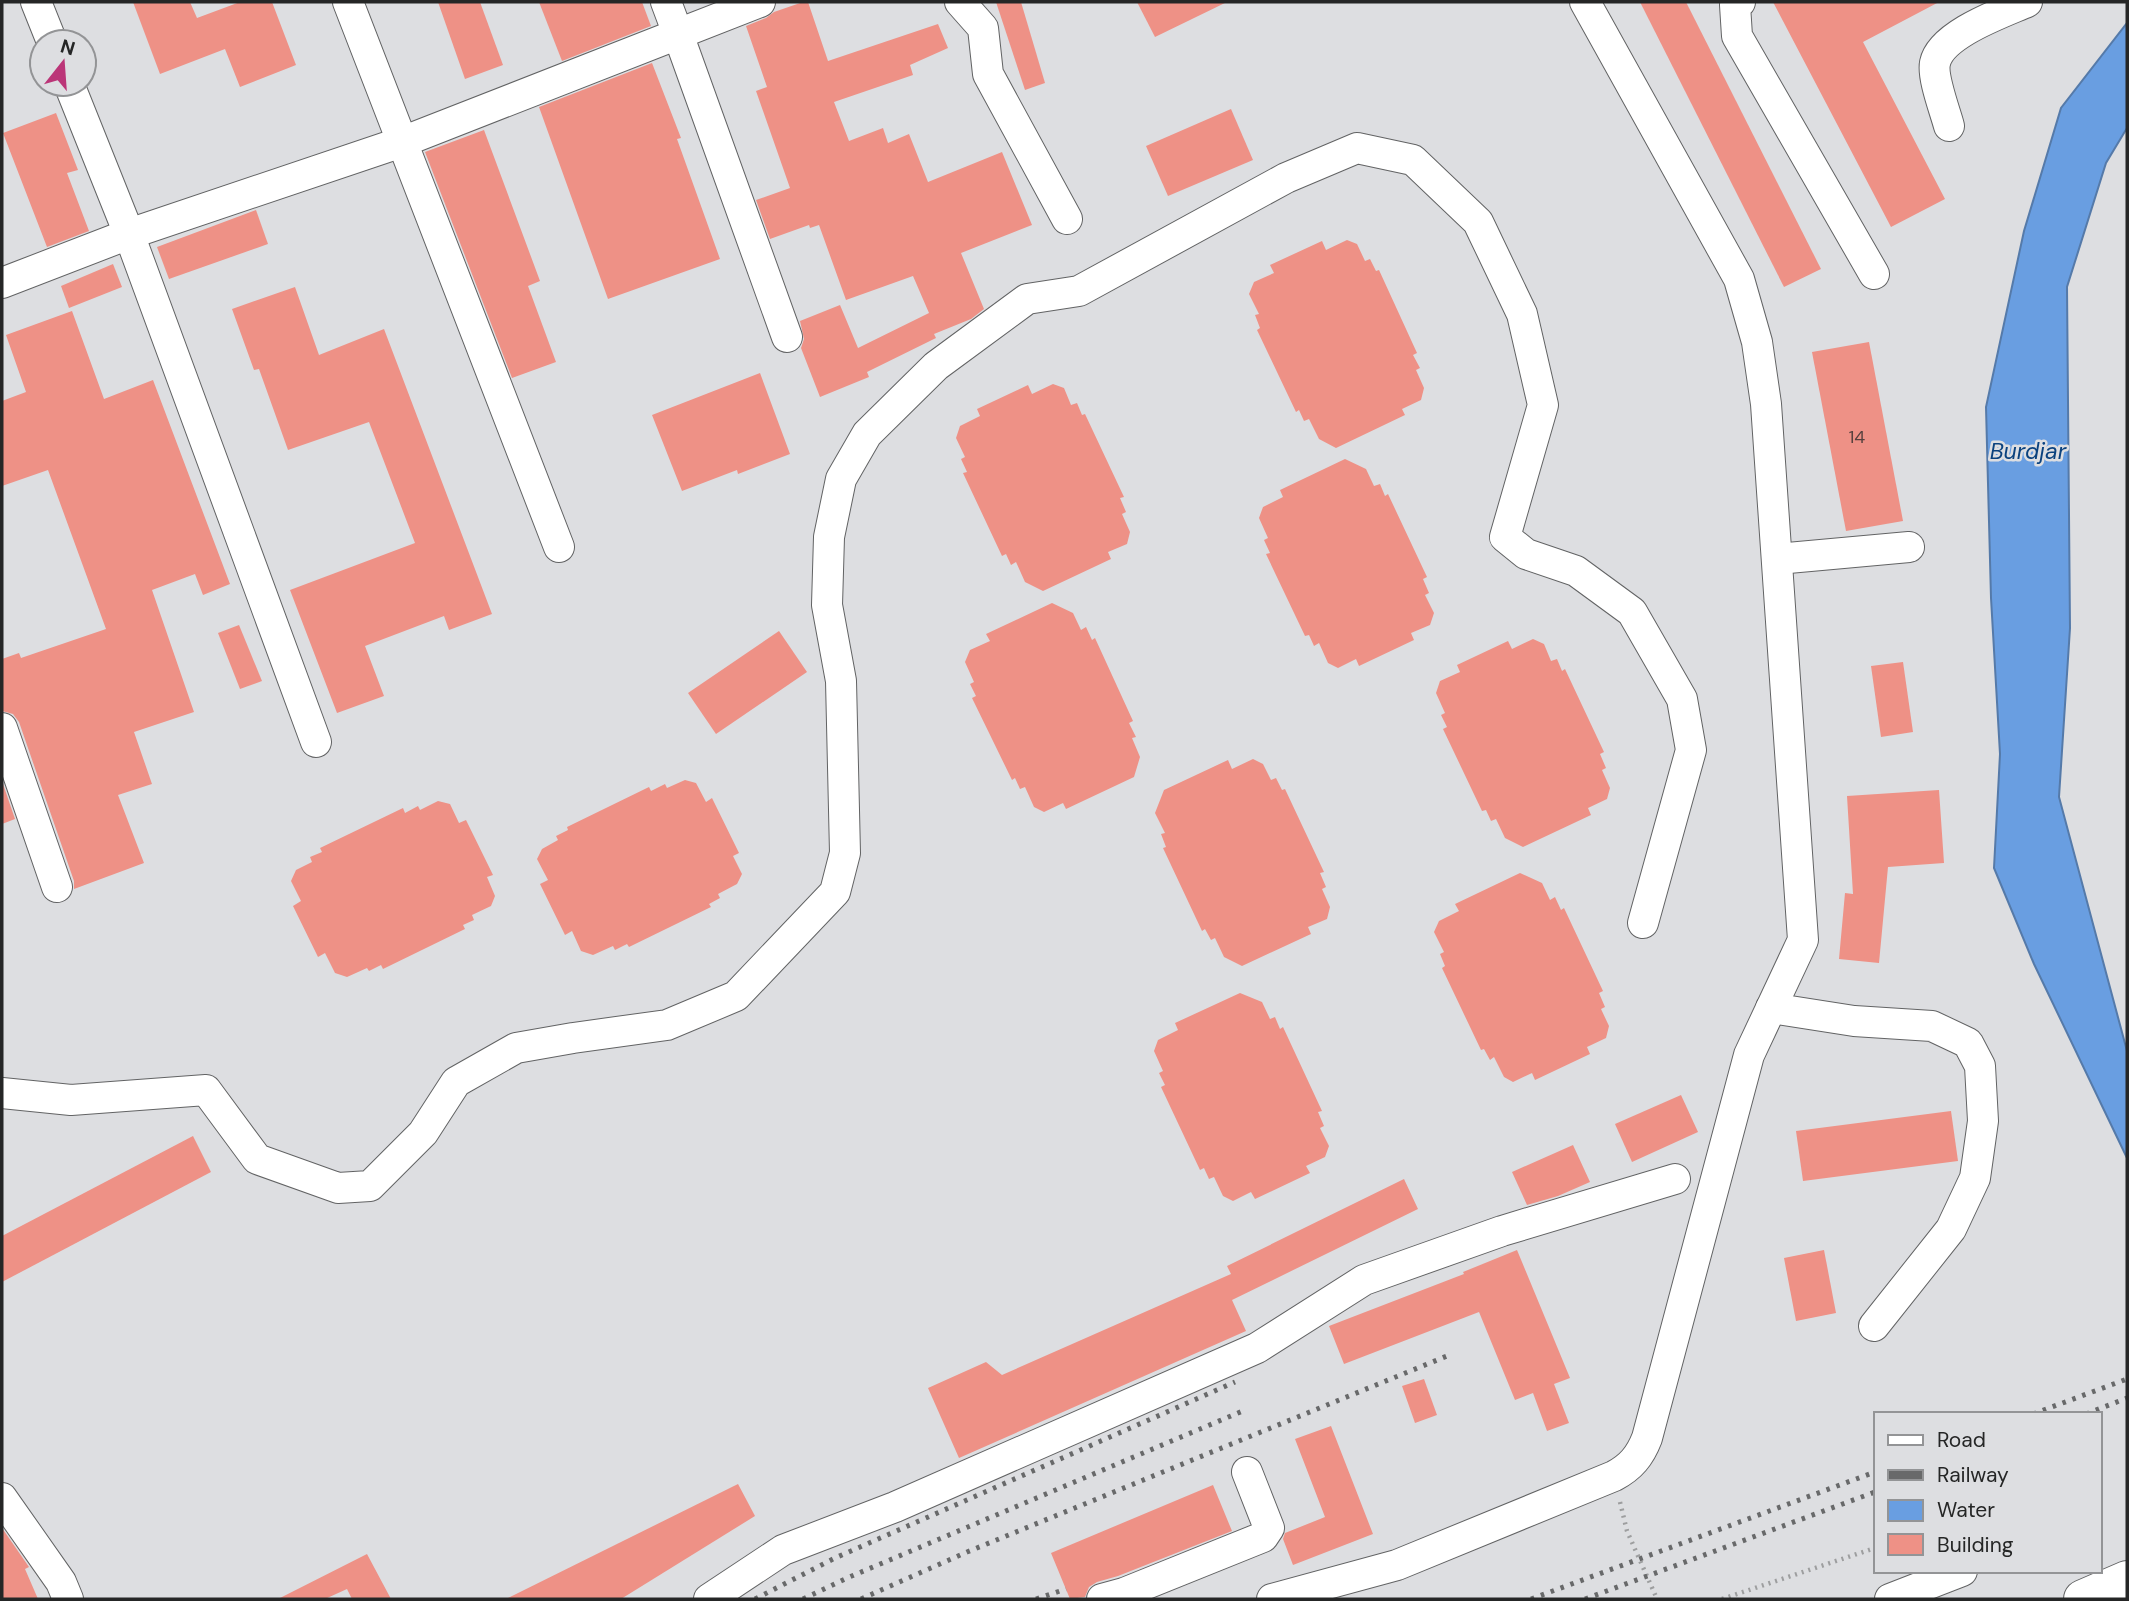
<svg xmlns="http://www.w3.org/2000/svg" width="2129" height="1601" viewBox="0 0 2129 1601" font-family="'DM Sans',sans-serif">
<rect width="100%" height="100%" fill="#dddee1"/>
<!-- water -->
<polygon fill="#699ee1" stroke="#557aa9" stroke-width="2" points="2127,23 2127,128 2106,163 2067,287 2070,628 2059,797 2127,1051 2127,1158 2034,964 1994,868 2000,754 1991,598 1986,407 2024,231 2061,108"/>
<!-- building -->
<g fill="#ee9186">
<polygon points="133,2 190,2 197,18 240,2 272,2 296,65 240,87 225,49 160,74"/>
<polygon points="438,2 480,2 503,65 465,79"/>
<polygon points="539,2 642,2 651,26 562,61"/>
<polygon points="803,2 808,2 828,61 938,24 948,48 910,65 913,75 834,102 849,141 883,128 888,143 909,134 928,182 1002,152 1032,225 961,253 984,309 971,319 934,334 936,338 867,372 869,377 820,397 801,348 804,339 800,321 840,305 858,348 929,313 913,276 846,300 819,225 810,228 809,225 770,239 756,200 790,188 756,91 767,87 746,26 766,18 774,12"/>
<polygon points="996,2 1021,2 1045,83 1025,90"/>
<polygon points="1137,2 1227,2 1155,37"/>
<polygon points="1640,2 1686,2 1821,269 1784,287"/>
<polygon points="1773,2 1939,2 1863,42 1945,199 1891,227"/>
<polygon points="652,63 681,138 677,139 720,259 608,299 539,107"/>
<polygon points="1231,109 1253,160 1168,196 1146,146"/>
<polygon points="56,113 78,170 67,173 89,231 47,247 3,133"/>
<polygon points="484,130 540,281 528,286 556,362 512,378 425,152"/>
<polygon points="256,210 268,244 169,279 157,247"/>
<polygon points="1347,240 1357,244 1365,261 1370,259 1376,271 1379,270 1417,353 1413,355 1420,368 1416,370 1424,388 1421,400 1402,409 1405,415 1336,448 1319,439 1309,419 1304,421 1299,410 1296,412 1257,330 1260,328 1255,315 1259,314 1249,294 1254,282 1274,273 1270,265 1322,241 1326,250"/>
<polygon points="113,264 122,287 69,308 61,286"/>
<polygon points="295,287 319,355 384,329 492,614 449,630 444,616 365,646 384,696 337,713 290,590 415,543 369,422 288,450 259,369 254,370 232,309"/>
<polygon points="72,311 104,399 153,380 230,584 203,595 195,574 152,590 194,712 134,732 152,784 118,795 144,863 74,889 74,881 19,722 13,714 2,711 2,659 19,653 21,658 106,629 48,470 2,486 2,401 26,392 6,335"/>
<polygon points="1869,342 1903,521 1846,531 1812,352"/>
<polygon points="760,373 790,454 738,474 737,470 682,491 652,415"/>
<polygon points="1053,384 1064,388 1071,405 1077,403 1082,415 1085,414 1124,497 1120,498 1126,512 1122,514 1130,532 1127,544 1108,552 1111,559 1043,591 1025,582 1016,562 1011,565 1006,554 1002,556 963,473 967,472 961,459 965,457 956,438 960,426 980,416 977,409 1028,385 1032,394"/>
<polygon points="1345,459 1366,469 1374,486 1380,484 1385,496 1388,494 1427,577 1423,579 1429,593 1425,595 1434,613 1430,625 1411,633 1414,640 1359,666 1356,659 1338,668 1328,663 1319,643 1314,646 1309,635 1305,636 1266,554 1270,553 1264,540 1268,538 1259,518 1263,507 1283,497 1280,490"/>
<polygon points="1052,603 1073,613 1081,630 1086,627 1092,640 1095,638 1133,721 1129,723 1136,737 1132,738 1140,757 1134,777 1066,809 1063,803 1044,812 1034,807 1025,787 1020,789 1015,778 1012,780 972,698 976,696 970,684 974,682 965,662 970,650 990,641 986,634"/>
<polygon points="239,625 262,681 240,689 218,633"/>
<polygon points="779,631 807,672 716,734 688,693"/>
<polygon points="1533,639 1544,644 1551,661 1557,659 1562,671 1565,669 1604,752 1600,754 1606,768 1602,770 1610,788 1607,799 1588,808 1591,815 1523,847 1505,838 1496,819 1491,821 1486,810 1482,811 1443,729 1447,727 1441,715 1445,713 1436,693 1440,681 1460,672 1457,665 1508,641 1512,649"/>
<polygon points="1903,662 1913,732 1881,737 1871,666"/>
<polygon points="1253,759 1263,764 1271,780 1276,778 1282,790 1285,789 1324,872 1320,873 1326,887 1322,889 1330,907 1327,919 1308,927 1311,934 1242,966 1224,957 1215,938 1211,940 1205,929 1202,931 1163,848 1166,847 1161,834 1165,833 1155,813 1164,790 1228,760 1232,769"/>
<polygon points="685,780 696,783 706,802 712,798 739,853 733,856 742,874 737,884 718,894 720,898 709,904 711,907 629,947 627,944 615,950 613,946 593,955 581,951 572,931 565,935 540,884 548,880 537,859 542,849 558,840 556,836 568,830 567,827 649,787 651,791 665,784 667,788"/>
<polygon points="2,781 15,819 2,824"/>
<polygon points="1939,790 1944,863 1888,867 1879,963 1839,959 1845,893 1853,894 1847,796"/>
<polygon points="438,801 450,804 459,823 466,820 493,875 487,877 495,896 491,906 472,915 474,920 463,925 465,929 383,969 381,965 369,971 367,968 347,977 335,973 325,953 318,957 293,906 301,901 291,881 296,870 312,862 310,857 322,852 320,848 403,808 405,813 418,806 420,810"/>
<polygon points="1520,873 1542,883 1550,900 1555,897 1561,910 1564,908 1603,991 1599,993 1605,1007 1601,1009 1609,1026 1606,1038 1587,1047 1590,1054 1535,1080 1532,1073 1513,1082 1504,1077 1494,1057 1490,1060 1484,1049 1481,1050 1442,968 1445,966 1440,954 1444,952 1434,932 1439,921 1459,911 1455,904"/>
<polygon points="1240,993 1262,1002 1270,1019 1275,1017 1280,1029 1283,1027 1322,1111 1318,1112 1324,1126 1320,1128 1329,1146 1325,1157 1306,1166 1310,1173 1255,1199 1251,1192 1233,1201 1223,1196 1214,1177 1209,1179 1204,1168 1200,1170 1161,1087 1165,1085 1159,1073 1163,1071 1154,1051 1158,1040 1178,1030 1175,1023"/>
<polygon points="1681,1095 1698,1132 1632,1162 1615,1124"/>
<polygon points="1951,1111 1958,1161 1803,1181 1796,1131"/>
<polygon points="193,1136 211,1172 2,1282 2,1236"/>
<polygon points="1573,1145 1590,1182 1558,1196 1527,1205 1512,1172"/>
<polygon points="1404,1179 1418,1209 1232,1300 1246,1331 959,1458 928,1388 986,1362 1002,1375 1231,1274 1227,1266"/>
<polygon points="1517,1250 1570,1378 1554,1384 1569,1423 1547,1431 1533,1393 1515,1400 1479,1312 1344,1364 1329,1326 1464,1274 1463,1272"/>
<polygon points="1824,1250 1836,1313 1796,1321 1784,1258"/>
<polygon points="1424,1379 1437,1415 1415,1423 1402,1386"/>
<polygon points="1331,1426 1373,1534 1293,1565 1283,1539 1285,1533 1325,1517 1295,1439"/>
<polygon points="738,1484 755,1516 621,1599 506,1599"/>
<polygon points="1213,1485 1232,1531 1118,1576 1097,1582 1089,1587 1085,1597 1070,1599 1051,1553"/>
<polygon points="2,1528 29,1567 25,1569 38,1599 2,1599"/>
<polygon points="367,1554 391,1599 352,1599 347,1589 325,1599 278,1599"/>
</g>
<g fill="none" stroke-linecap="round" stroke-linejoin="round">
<!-- minor casing -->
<g stroke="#626364" stroke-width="32">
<g id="minor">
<polyline points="36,2 52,42"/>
<polyline points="348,2 559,547"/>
<polyline points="760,2 678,34 787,337"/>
<polyline points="960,2 983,28 988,74 1067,219"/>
<polyline points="1740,2 1735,5 1737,36 1874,274"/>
<polyline points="69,84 129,234 316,742"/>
<path d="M 1949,126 C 1945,111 1932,77 1935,63 C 1941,34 2002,13 2027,2"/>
<polyline points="2,283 129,234 402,142 678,34 666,2"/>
<polyline points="1777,559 1909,547"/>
<polyline points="2,728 57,887"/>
<polyline points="1771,1008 1854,1021 1932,1026 1968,1043 1980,1066 1983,1121 1975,1178 1951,1229 1874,1326"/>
<polyline points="2,1093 71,1100 206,1090 257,1159 338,1188 370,1186 423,1133 456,1082 516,1048 573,1038 667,1025 736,996 835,892 845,853 841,681 827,605 829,537 841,479 867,434 936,366 1027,299 1079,291 1286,178 1357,148 1413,160 1478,222 1522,314 1543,405 1505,537 1526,554 1576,571 1632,612 1682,699 1691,750 1643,923"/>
<polyline points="2,1498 61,1582 68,1599"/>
<polyline points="709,1599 783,1550 895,1507 1257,1348 1364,1280 1502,1231 1675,1179"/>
<polyline points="1102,1599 1124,1593 1263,1537 1269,1528 1247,1472"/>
<path d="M 1272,1599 L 1397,1565 L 1614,1476 C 1631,1467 1640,1456 1647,1438 L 1749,1055 L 1803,940 L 1766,404 L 1757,342 L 1739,279 L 1585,2"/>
<polyline points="1890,1599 1962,1571"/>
</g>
</g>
<!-- major casing -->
<g stroke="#626364" stroke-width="40">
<polyline id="major" points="2083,1599 2127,1580"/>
</g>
<!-- path -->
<g stroke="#9d9e9f" stroke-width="4.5" stroke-dasharray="2 5" stroke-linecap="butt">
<polyline points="1620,1502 1627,1531 1657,1599"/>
<polyline points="1722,1599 1875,1548"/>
</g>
<!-- minor -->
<use href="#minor" stroke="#fff" stroke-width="30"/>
<!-- major -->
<use href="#major" stroke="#fff" stroke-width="38"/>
<!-- rail -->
<g stroke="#68696a" stroke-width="5" stroke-dasharray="3.5 7" stroke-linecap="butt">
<polyline points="2033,1414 2127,1379"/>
<polyline points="2086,1414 2127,1398"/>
<polyline points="755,1599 835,1558 1235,1382"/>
<polyline points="803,1599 847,1578 1245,1410"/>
<polyline points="861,1599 967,1552 1447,1356"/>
<polyline points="1036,1599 1066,1589"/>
<polyline points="1531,1599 1875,1472"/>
<polyline points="1585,1599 1875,1492"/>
</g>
</g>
<g text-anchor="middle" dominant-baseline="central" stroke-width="5" stroke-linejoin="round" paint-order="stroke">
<!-- number labels -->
<g font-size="18" fill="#57413e">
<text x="1857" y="437">14</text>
</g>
<!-- water labels -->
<g font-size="23" font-style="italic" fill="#0b427e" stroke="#dddee1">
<text x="2028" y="451">Burdjar</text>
</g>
</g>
<!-- border -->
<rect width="2129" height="1601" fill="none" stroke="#252626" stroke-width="7"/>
<!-- legend -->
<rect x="1874" y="1412" width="228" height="161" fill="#dddee1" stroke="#939496" stroke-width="2"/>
<rect x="1888" y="1435" width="35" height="10" fill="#ffffff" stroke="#939496" stroke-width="2"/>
<text x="1937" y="1447" font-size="21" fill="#252626">Road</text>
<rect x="1888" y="1470" width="35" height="10" fill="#68696a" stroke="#939496" stroke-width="2"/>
<text x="1937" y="1482" font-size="21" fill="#252626">Railway</text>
<rect x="1888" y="1500" width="35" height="21" fill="#699ee1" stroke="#939496" stroke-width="2"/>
<text x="1937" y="1517" font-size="21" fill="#252626">Water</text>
<rect x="1888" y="1534" width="35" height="21" fill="#ee9186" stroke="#939496" stroke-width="2"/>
<text x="1937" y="1552" font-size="21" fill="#252626">Building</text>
<!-- north arrow -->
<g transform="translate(63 63) rotate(17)"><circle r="33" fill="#dddee1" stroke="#939496" stroke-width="2"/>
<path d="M0-5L12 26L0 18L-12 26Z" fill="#bb3578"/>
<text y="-10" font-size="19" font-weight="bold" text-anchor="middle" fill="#252626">N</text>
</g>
</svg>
